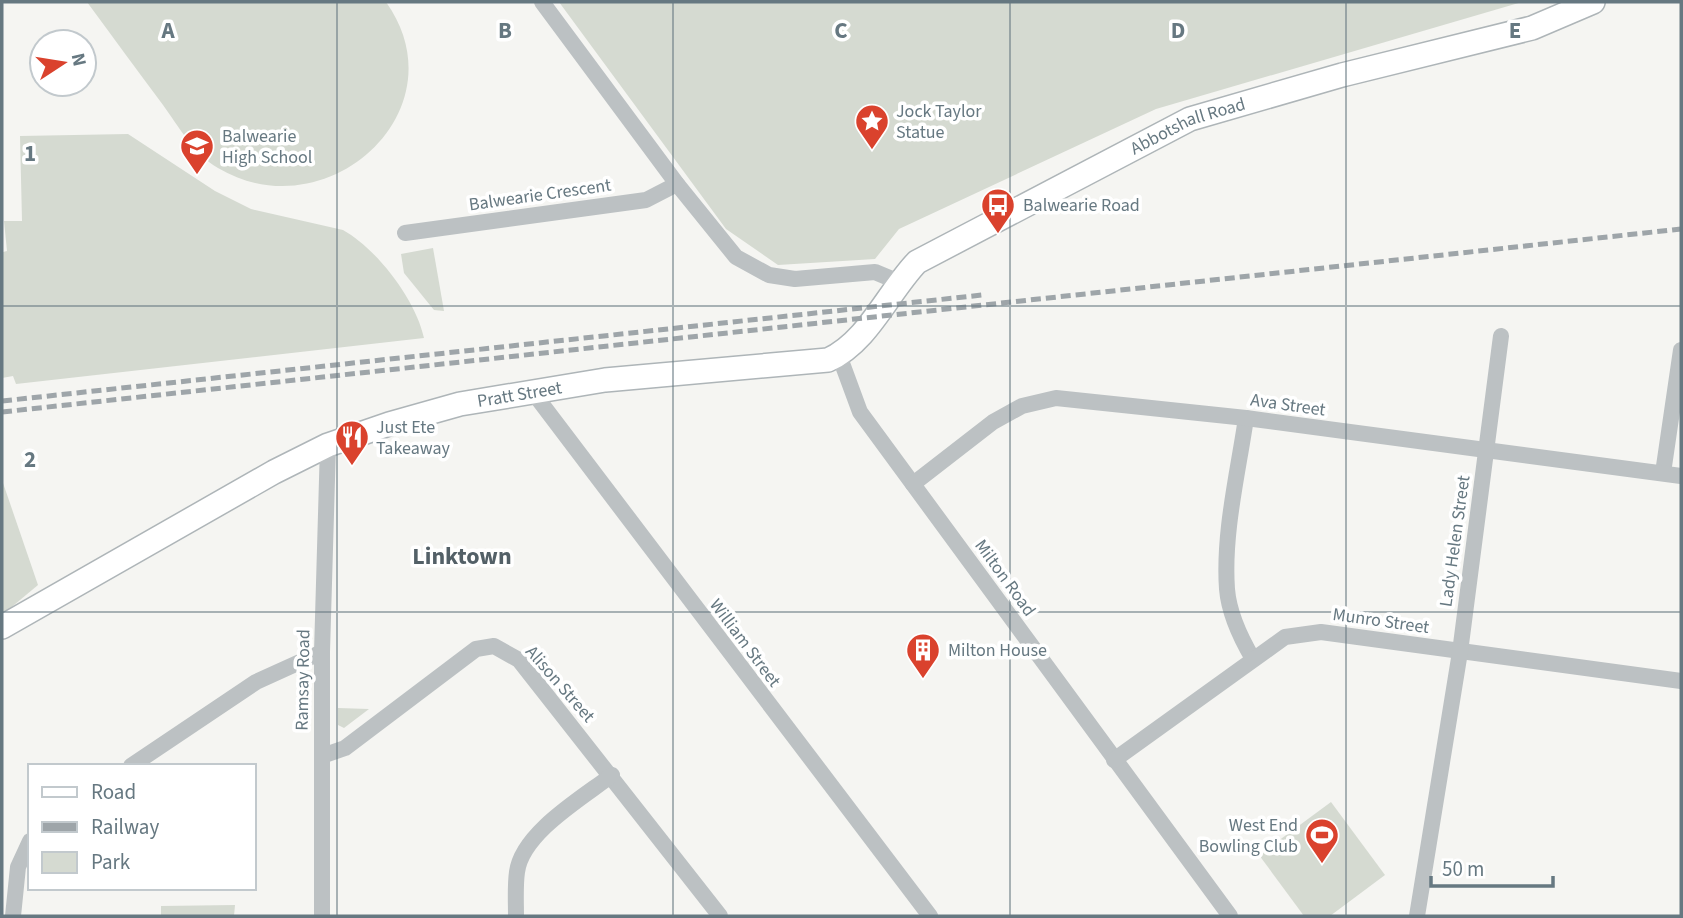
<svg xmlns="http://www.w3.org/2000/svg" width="1683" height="918" viewBox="0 0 1683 918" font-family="'Source Sans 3',sans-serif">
<rect width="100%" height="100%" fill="#f5f5f2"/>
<!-- green -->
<g fill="#d5dad1">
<path d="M 87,2 L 386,2 C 463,110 327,233 218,168 C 194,154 179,127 163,105 C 137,70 112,36 87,2 Z"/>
<polygon points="559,2 1522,2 1156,109 899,229 875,259 778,265 726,229"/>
<path d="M 128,134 L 215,191 L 251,209 L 343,230 C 377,249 416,300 424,338 L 16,384 L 13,376 L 2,378 L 2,241 L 3,252 L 7,251 L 4,221 L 22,221 L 20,136 Z"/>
<polygon points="433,248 444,311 434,310 404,273 401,254"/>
<polygon points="2,480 38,585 2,615"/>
<polygon points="338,708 369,709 344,728 338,725"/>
<polygon points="1331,802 1385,875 1330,916 1304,916 1259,855"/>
<polygon points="235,905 234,916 161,916 161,906"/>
</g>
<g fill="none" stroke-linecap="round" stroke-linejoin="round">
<!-- secondary casing -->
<g stroke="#aeb5b8" stroke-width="26">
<g id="secondary">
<path id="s1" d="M 2,627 L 274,472 L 328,445 L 389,424 L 460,404 L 605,380 L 828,360 C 868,342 888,292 917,262 L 1190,119 L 1342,75 L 1532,28 L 1593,2"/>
</g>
</g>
<!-- street -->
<g stroke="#bcc1c3" stroke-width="16">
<polyline points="542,2 677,184 736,257 769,275 795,279 875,272 899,282"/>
<polyline points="405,233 646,200 677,184"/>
<polyline points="839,355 860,412 1230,916"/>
<polyline points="532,391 930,916"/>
<path d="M 1246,418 C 1238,473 1223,533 1227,589 C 1229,614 1240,637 1253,659"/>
<polyline points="1663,473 1681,350"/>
<polyline points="913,484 993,422 1022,406 1056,398 1246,418 1681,476"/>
<polyline points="322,756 345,748 476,649 494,646 519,660 720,916"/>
<polyline points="1114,760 1285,637 1321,632 1681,681"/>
<polyline points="131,766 256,682 322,652"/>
<polyline points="13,916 18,867 30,841"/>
<polyline points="322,916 322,652 328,445"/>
<path d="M 516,916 C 516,902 515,886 517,872 C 522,833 582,798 612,775"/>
<polyline points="1417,916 1460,652 1501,336"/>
</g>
<!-- secondary -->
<use href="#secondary" stroke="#fff" stroke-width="23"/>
<!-- rail -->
<g stroke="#9ea5a9" stroke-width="5" stroke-dasharray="10 5" stroke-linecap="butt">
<polyline points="2,401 982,295"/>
<polyline points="2,412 1681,229"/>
</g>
</g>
<!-- grid -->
<path fill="none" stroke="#667881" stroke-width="2" stroke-opacity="0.55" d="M 337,2 L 337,916M 673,2 L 673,916M 1010,2 L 1010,916M 1346,2 L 1346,916M 2,306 L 1681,306M 2,612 L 1681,612"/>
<!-- icons -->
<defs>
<g id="sight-pin" transform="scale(1.75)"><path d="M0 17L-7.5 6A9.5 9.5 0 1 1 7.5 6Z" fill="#da422d" stroke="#fff"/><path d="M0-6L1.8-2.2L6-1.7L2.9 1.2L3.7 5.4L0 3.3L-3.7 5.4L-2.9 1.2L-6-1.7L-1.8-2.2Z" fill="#fff"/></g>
<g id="school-pin" transform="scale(1.75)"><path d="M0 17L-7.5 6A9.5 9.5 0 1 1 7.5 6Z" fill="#da422d" stroke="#fff"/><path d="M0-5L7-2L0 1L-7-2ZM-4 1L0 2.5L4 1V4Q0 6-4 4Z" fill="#fff"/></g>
<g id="bus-pin" transform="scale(1.75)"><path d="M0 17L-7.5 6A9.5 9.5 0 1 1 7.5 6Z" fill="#da422d" stroke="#fff"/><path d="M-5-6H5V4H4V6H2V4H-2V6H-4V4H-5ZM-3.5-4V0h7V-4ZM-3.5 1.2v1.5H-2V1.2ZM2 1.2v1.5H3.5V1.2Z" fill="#fff"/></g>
<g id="restaurant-pin" transform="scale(1.75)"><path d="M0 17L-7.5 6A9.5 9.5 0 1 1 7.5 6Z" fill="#da422d" stroke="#fff"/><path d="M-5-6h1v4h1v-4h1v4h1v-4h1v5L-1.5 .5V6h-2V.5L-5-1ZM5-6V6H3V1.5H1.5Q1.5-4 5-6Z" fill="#fff"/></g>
<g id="building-pin" transform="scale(1.75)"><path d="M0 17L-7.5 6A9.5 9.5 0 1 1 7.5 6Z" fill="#da422d" stroke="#fff"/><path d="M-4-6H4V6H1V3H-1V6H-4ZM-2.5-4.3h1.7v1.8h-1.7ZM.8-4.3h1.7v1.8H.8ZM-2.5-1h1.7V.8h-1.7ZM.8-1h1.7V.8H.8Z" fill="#fff"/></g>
<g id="stadium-pin" transform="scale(1.75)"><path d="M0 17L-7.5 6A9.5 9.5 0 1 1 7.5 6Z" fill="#da422d" stroke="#fff"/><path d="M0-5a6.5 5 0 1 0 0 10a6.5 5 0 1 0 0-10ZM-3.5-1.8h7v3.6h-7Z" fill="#fff"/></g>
</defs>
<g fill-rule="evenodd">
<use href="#sight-pin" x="872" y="121"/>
<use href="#school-pin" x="197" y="146"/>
<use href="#bus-pin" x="998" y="205"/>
<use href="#restaurant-pin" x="352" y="437"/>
<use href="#building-pin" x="923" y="650"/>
<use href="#stadium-pin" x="1322" y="835"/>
</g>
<g text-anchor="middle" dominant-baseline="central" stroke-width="7" stroke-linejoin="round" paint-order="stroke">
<!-- poi labels -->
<g font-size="18" fill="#667881" stroke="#fff" text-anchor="start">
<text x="896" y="111">Jock Taylor<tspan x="896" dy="21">Statue</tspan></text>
<text x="222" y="136">Balwearie<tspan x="222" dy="21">High School</tspan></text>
<text x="1023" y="205">Balwearie Road</text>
<text x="376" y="427">Just Ete<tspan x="376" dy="21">Takeaway</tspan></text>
<text x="948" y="650">Milton House</text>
<text x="1298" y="825" text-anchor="end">West End<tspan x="1298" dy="21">Bowling Club</tspan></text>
</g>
<!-- street labels -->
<g font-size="18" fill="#667881" stroke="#fff">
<text stroke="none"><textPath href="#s1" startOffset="1320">Abbotshall Road</textPath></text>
<text transform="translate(540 195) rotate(-8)">Balwearie Crescent</text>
<text stroke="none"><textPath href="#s1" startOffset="572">Pratt Street</textPath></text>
<text transform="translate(1288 405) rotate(8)">Ava Street</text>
<text transform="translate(1455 541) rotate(-82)">Lady Helen Street</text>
<text transform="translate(1005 578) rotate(54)">Milton Road</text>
<text transform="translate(1381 621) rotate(8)">Munro Street</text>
<text transform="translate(745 643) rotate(53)">William Street</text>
<text transform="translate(303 680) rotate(-89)">Ramsay Road</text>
<text transform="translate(560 684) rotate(49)">Alison Street</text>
</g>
<!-- district labels -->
<g font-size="24" font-weight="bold" fill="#536067" stroke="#fff">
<text x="462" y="556">Linktown</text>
</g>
</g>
<g font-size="23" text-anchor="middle" font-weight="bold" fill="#667881" stroke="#fff" stroke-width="7" stroke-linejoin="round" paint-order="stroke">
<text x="168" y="38">A</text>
<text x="505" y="38">B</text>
<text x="841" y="38">C</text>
<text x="1178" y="38">D</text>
<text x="1515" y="38">E</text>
<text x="30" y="161">1</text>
<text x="30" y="467">2</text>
</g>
<!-- border -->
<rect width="1683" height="918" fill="none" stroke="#667881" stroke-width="7"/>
<!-- legend -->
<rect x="28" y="764" width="228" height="126" fill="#ffffff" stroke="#c2c9cd" stroke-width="2"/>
<rect x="42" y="787" width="35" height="10" fill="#ffffff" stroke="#c2c9cd" stroke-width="2"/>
<text x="91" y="799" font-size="21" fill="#667881">Road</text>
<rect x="42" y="822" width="35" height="10" fill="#9ea5a9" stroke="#c2c9cd" stroke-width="2"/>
<text x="91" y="834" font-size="21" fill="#667881">Railway</text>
<rect x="42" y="852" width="35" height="21" fill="#d5dad1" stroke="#c2c9cd" stroke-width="2"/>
<text x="91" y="869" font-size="21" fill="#667881">Park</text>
<!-- north arrow -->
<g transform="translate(63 63) rotate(78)"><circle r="33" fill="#ffffff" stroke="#c2c9cd" stroke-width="2"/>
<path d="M0-5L12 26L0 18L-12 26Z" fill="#da422d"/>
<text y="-10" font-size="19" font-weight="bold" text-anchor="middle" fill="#667881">N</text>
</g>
<!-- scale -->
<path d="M1431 876v10h122v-10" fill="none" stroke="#667881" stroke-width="3.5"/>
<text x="1442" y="876" font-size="21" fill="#667881" stroke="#ffffff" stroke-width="5" paint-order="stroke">50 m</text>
</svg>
